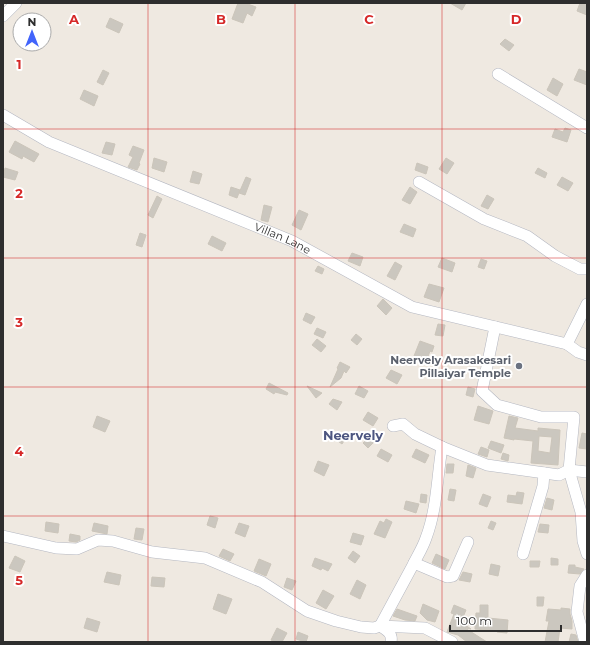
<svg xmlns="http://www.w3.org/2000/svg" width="590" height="645" viewBox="0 0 590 645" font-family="Montserrat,sans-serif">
<rect width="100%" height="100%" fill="#efe9e1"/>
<!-- building -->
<g fill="#cbc7bf" stroke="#cbc5ba" fill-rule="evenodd">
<polygon points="238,3 245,3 256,7 252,16 247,13 243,23 232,19"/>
<polygon points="450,3 466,3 462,10"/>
<polygon points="580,3 587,3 587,15 577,11"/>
<polygon points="110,18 123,24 119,33 106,27"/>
<polygon points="505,39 514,45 509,51 500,44"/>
<polygon points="579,69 587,72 587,85 574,80"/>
<polygon points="103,70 109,73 103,85 97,82"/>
<polygon points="553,78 563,84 557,96 547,90"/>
<polygon points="84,90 98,96 94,106 80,99"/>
<polygon points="565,128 571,130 567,142 552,137 555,129 563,132"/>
<polygon points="15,141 39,154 34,162 23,156 22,159 9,152"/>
<polygon points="106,142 115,144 112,155 102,153"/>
<polygon points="133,146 144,150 139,163 140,164 137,170 128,167 133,157 129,155"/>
<polygon points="154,158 167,162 164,172 152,168"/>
<polygon points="446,158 454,163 447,174 439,169"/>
<polygon points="417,163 428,167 426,174 415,170"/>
<polygon points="5,168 18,172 15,180 3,177"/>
<polygon points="538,168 547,173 545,178 535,173"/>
<polygon points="193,171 202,174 199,184 190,182"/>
<polygon points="246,177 251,179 245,195 239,193"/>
<polygon points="562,177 573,183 568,191 557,185"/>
<polygon points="231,187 240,190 237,198 229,195"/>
<polygon points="410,187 417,192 410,204 402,200"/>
<polygon points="487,195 494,199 488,209 481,206"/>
<polygon points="157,196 162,199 153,218 148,215"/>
<polygon points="264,205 272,207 268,222 261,220"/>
<polygon points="299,210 308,214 301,230 292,225"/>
<polygon points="404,224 416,229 413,237 400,232"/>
<polygon points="140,233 146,235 142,247 136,245"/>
<polygon points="212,236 226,243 222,251 208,244"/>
<polygon points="352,253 363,257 360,266 348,261"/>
<polygon points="442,258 455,263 452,272 438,267"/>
<polygon points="481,259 487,261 484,269 478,267"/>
<polygon points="395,262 402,266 395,280 387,276"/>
<polygon points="318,266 324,269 322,274 315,271"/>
<polygon points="429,284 444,288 439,302 424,297"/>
<polygon points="383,299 392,308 386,315 377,306"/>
<polygon points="306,313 315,317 311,324 303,320"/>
<polygon points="438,324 445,325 443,336 435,335"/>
<polygon points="317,328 326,332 323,338 314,334"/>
<polygon points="356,334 362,339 357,345 351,340"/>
<polygon points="317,339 326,346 321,352 312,345"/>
<polygon points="420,341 434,346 432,352 430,351 426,362 414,356"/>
<polygon points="340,362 350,367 346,373 344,371 341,378 330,387 338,369 337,368"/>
<polygon points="391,370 402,375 397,384 386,378"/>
<polygon points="269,383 288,393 287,395 275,392 274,394 266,389"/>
<polygon points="307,386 322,393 316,398"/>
<polygon points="359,386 368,391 364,398 355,394"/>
<polygon points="468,387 475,389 473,397 466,395"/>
<polygon points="333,399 342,402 337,410 329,404"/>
<polygon points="478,406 493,411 489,424 474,420"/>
<polygon points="368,412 378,418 373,426 363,420"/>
<polygon points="97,416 110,421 105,432 93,427"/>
<path d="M 509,416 L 518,418 L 515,428 L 538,431 L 538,428 L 560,430 L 558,465 L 531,463 L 533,441 L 514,439 L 514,440 L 504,438 ZM 539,436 L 552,437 L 550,453 L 538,451 Z"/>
<polygon points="373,433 378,438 368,448 363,443"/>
<polygon points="582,433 587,434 587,449 579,448"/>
<polygon points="338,434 346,438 342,444 335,439"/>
<polygon points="491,441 504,445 501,453 488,448"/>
<polygon points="481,447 489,450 487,457 478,454"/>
<polygon points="381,449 392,455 388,462 377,456"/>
<polygon points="416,449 429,455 425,463 412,457"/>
<polygon points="503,453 509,455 508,461 501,459"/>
<polygon points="318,461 329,465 324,476 314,471"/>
<polygon points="447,464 454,464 453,473 446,473"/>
<polygon points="468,465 476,468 473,478 466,476"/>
<polygon points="450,489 456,490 454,501 448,500"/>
<polygon points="517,492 524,493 522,504 507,502 508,495 516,496"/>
<polygon points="421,494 427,495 426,503 420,502"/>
<polygon points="483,494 491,497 487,507 479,504"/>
<polygon points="547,498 554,500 552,510 544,508"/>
<polygon points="406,501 419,504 416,513 404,509"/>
<polygon points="210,516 218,518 215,528 207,525"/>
<polygon points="386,519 392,522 385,538 374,534 380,521 384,523"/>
<polygon points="491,521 496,523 493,530 488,528"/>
<polygon points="46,522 59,524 58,533 45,531"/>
<polygon points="94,523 108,526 107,534 92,531"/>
<polygon points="239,523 249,526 245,537 235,533"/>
<polygon points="540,524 549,525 548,533 538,532"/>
<polygon points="136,528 144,529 142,540 134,539"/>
<polygon points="353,533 364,536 361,545 350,542"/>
<polygon points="70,534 80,536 80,540 76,542 69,541"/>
<polygon points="223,549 234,554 230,561 219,556"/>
<polygon points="353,551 360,556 355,563 348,558"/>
<polygon points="436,554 449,560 445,569 432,563"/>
<polygon points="15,556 25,561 20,572 9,568"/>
<polygon points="315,558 332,564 328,571 322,568 321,570 312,566"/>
<polygon points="551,558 558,559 558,565 551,565"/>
<polygon points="259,559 271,564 266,576 254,571"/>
<polygon points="530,561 540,561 539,567 530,567"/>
<polygon points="491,564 500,566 498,576 489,574"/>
<polygon points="569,565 575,565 575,567 584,569 580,574 568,573"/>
<polygon points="107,572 121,575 119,585 104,582"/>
<polygon points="463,572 472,574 470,582 459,580"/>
<polygon points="152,577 165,578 164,587 151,586"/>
<polygon points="287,578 296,581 292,590 284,587"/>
<polygon points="357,580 366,585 360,599 350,594"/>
<polygon points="323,590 334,596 326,609 316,603"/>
<polygon points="218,594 232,599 226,614 213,609"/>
<polygon points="537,597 544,597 543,606 537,606"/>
<polygon points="423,604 439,611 435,622 427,620 420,613"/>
<polygon points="454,605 466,610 461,622 471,629 465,628 487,642 467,642 458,635 447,632 454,614 451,613"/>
<polygon points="480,605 488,605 488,618 508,620 507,633 497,632 497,631 475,629 476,613 480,613"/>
<polygon points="561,608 570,609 570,614 572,621 572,629 560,628 558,642 545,642 549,621 546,621 548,609 561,610"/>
<polygon points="397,609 417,616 415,621 405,620 393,616"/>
<polygon points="87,618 100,622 97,632 84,628"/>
<polygon points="277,628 287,633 282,642 275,642 271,640"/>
<polygon points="298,632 308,636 306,642 296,639"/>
<polygon points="571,634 576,635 578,642 569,642"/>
</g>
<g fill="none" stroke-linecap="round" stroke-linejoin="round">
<!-- minor casing -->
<g stroke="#b4b7c1" stroke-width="12">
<g id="minor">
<polyline points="3,16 16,3"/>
<polyline points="498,74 587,128"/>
<path id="s1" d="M 3,115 L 49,142 L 292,241 L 412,307 L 567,344 L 578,352 L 587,355"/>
<polyline points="419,182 484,219 527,236 555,256 580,269 587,269"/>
<polyline points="495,327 482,391 497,405 541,417 574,417 569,470 581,512 583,541 587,554"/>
<polyline points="567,344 587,304"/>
<polyline points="393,426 403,424 415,434 442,447"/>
<polyline points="3,536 56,548 77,549 98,540 113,541 152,552 205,558 262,582 307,611 336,621 361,627 374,628 380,626 425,628 452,642"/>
<polyline points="523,554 543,486 544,473"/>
<path d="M 414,563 C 418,555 423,547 426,538 C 437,509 437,478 442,447 L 487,465 L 559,475 L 569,470 L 587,472"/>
<polyline points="380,626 414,563 447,577 453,576 468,542"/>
<path d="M 380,626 C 386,630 393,633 391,642"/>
<polyline points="585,642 577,612 580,586 587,575"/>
</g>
</g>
<!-- minor -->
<use href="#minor" stroke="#fff" stroke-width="11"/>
</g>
<!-- grid -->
<path fill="none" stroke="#d62828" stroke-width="1" stroke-opacity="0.55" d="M 148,3 L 148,642M 295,3 L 295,642M 442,3 L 442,642M 3,129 L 587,129M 3,258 L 587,258M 3,387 L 587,387M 3,516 L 587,516"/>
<!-- markers -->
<circle fill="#6b7280" stroke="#fff" stroke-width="1.5" cx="519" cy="366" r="4"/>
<g text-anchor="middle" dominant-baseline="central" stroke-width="4" stroke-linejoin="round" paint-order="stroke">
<!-- street labels -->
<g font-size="11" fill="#2e2e2e" stroke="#fff">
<text stroke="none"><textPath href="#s1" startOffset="306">Villan Lane</textPath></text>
</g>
<!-- worship labels -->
<g font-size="11" font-weight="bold" fill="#5b616d" stroke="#fff" text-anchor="end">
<text x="511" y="360">Neervely Arasakesari<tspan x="511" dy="13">Pillaiyar Temple</tspan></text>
</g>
<!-- quarter labels -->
<g font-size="13" font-weight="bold" fill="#4d5680" stroke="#fff">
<text x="353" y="435">Neervely</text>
</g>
</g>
<g font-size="13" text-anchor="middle" font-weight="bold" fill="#d62828" stroke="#fff" stroke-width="4" stroke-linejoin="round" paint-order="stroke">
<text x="74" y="24">A</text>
<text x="221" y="24">B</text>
<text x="369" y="24">C</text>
<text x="516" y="24">D</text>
<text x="19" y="69">1</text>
<text x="19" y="198">2</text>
<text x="19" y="327">3</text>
<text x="19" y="456">4</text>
<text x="19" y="585">5</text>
</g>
<!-- border -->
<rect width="590" height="645" fill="none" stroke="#2e2e2e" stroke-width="8"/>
<!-- north arrow -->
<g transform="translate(32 32)"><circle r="19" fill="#ffffff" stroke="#ababab"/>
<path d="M0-3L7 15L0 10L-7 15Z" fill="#4264fb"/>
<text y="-6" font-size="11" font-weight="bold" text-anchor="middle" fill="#2e2e2e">N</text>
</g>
<!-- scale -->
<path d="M450 625v6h111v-6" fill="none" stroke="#2e2e2e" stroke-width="2"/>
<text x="456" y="625" font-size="12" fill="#2e2e2e" stroke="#ffffff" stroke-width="3" paint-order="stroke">100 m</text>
</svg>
